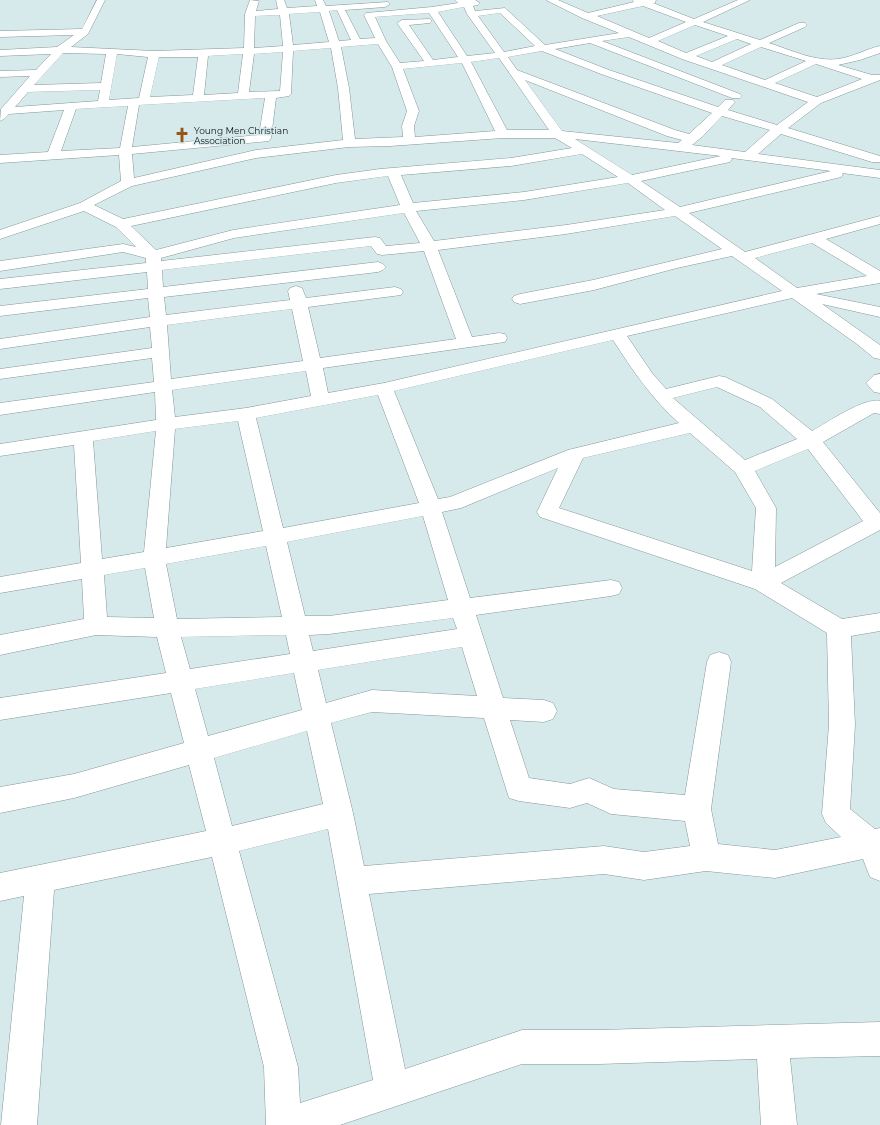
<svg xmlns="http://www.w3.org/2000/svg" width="880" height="1125" viewBox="0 0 880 1125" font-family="Montserrat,sans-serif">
<rect width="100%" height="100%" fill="#d6e9eb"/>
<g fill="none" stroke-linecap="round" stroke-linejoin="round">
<!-- minor casing -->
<g stroke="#859699" stroke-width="1">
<g id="minor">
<path d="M 97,0 L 105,0 L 88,34 L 71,47 L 154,51 L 244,48 L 245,14 L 250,0 L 259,1 L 256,11 L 278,9 L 276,0 L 284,0 L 287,8 L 317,6 L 315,0 L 323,0 L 326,6 L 388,2 L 390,4 L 385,7 L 345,10 L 360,39 L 375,38 L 364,15 L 366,13 L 432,7 L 458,3 L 455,0 L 475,0 L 480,3 L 478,5 L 473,6 L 475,11 L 505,8 L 545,45 L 619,33 L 582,18 L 546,0 L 558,0 L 588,13 L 634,2 L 632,0 L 656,0 L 655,3 L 653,3 L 694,19 L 738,0 L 750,0 L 703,22 L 760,40 L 799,23 L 805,23 L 807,25 L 805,27 L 769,43 C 791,50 815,62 838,59 C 853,57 866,49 880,46 L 880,53 L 860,60 L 838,65 L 872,75 L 880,75 L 880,80 L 821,103 L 788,128 L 880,156 L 880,162 L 872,162 L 781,134 L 758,154 L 880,170 L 880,178 L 842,173 L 843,174 L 841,177 L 689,213 L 745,252 L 880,216 L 880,224 L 826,239 L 880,271 L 880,283 L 816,294 L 880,307 L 880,317 L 822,304 L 880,345 L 880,359 L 874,358 L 857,344 L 792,298 L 627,336 L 652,373 L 666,389 L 719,376 L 725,377 L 772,399 L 812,431 C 827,423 864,397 880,401 L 880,414 L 874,413 L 823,442 L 880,513 L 880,530 L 781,583 L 842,619 L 880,613 L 880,631 L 851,636 L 855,725 L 850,809 L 875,829 L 880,828 L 880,881 L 870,877 L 863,859 L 775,878 L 706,871 L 644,880 L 604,874 L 369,894 L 405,1069 L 522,1030 L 599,1030 L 880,1022 L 880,1056 L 790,1058 L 797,1125 L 761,1125 L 757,1059 L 599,1064 L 522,1064 L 340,1125 L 266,1125 L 264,1067 L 212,857 L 54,890 L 37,1125 L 1,1125 L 24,896 L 0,901 L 0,873 L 206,831 L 189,765 L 74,798 L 0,813 L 0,787 L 74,774 L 184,743 L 171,693 L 0,720 L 0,698 L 166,673 L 157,637 L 96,635 L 0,655 L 0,635 L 84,619 L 82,579 L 0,593 L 0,577 L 81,563 L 74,445 L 0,456 L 0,444 L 156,420 L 155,392 L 0,415 L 0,403 L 154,382 L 152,358 L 0,379 L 0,369 L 152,348 L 150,327 L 0,349 L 0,339 L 150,317 L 148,298 L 0,316 L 0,306 L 148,289 L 147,272 L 0,289 L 0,279 L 146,263 L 146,258 L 123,252 L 0,271 L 0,261 L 123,244 L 136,247 L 116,227 L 84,211 L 0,239 L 0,230 L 80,203 L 121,181 L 119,155 L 0,163 L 0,155 L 48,152 L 64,110 L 9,114 L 4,119 L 0,121 L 1,109 L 30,76 L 0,77 L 0,71 L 36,70 L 51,54 L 0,56 L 0,50 L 57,47 L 74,35 L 0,37 L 0,31 L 82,29 ZM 643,6 L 686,22 L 649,38 L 597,16 ZM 464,7 L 467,14 L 495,53 L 467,56 L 438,12 ZM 337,10 L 351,40 L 339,41 L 329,11 ZM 320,12 L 329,42 L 293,45 L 289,14 ZM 429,13 L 458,57 L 433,60 L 409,25 L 430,23 L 432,21 L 430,19 L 402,20 L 397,23 L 424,61 L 400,63 L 386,41 L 375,17 ZM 500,13 L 535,46 L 504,52 L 478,16 ZM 280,15 L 283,46 L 254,48 L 255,16 ZM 695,25 L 728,36 L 686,53 L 658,41 ZM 629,37 L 682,59 L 808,102 L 777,125 L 728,110 L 735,102 L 733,100 L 725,100 L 718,107 L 609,70 L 555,49 L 590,43 L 732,98 L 740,98 L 742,96 L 740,94 L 602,41 ZM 737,39 L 751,44 L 712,62 L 696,56 ZM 378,44 L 392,67 L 407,111 L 402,126 L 403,137 L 355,139 L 349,88 L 341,47 ZM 761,47 L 806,61 L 765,80 L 722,65 ZM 331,48 L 338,88 L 343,140 L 256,150 L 134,178 L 132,154 L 269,141 L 271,138 L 276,98 L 289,96 L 291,94 L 293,51 ZM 542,51 L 601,74 L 712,113 L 689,134 L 675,130 L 517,70 L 508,57 ZM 283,52 L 280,91 L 249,92 L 254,54 ZM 63,53 L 106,54 L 101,83 L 34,85 ZM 117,54 L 148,57 L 139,98 L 109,100 ZM 243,54 L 238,93 L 204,95 L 208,56 ZM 159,57 L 198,57 L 193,95 L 150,97 ZM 499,58 L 549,130 L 507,130 L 471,62 ZM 462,63 L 495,131 L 415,137 L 414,126 L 419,111 L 403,69 ZM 816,64 L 862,79 L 817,97 L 775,83 ZM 525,80 L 667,136 L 682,140 L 678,143 L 562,131 ZM 100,90 L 98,101 L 15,107 L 28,92 ZM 265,98 L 259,135 L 132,147 L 139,105 ZM 128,106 L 120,148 L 61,151 L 76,109 ZM 722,116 L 770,130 L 745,152 L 692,145 L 703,136 ZM 503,138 L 555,138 L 572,148 L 511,158 L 380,169 L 336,175 L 123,219 L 94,205 L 132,186 L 256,158 L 349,147 L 390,146 ZM 575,139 L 721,156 L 632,175 ZM 582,154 L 618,177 L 524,192 L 413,203 L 401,175 L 511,166 ZM 731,158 L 831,171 L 680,207 L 641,181 L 730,162 L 732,159 ZM 388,176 L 400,205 L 233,230 L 156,250 L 131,226 L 336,183 ZM 628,183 L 665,210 L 566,225 L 434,241 L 416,211 L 524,200 ZM 404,213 L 420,243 L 386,246 L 380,238 L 375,237 L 161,261 L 161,258 L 234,238 ZM 675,216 L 722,249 L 593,280 L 520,294 L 514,296 L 512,299 L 514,302 L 520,304 L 594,290 L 677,268 L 732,256 L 782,291 L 384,383 L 328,393 L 323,368 L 505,342 L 507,338 L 505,334 L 499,333 L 472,337 L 438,250 L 566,234 ZM 812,243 L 867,276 L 797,288 L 755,258 ZM 371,246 L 377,254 L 382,255 L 424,251 L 456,339 L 320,358 L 308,307 L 401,295 L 403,292 L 401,289 L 395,287 L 306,298 L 302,288 L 296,286 L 290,288 L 288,291 L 290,300 L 166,315 L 164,297 L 378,272 L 383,270 L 386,267 L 383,264 L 378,262 L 163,287 L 162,270 ZM 292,309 L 303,361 L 171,379 L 167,325 ZM 613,340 C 633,371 652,399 679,423 L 568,450 L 450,497 L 438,499 L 394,391 ZM 306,371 L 311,396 L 246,408 L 175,417 L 172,390 ZM 717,387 L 760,407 L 797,439 L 745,460 L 673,398 ZM 378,395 L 419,503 L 283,528 L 256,418 ZM 238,421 L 263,531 L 166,548 L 175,429 ZM 156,431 L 144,552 L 102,559 L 93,441 ZM 690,433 L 735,472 L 756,508 L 752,571 L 559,508 L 583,458 ZM 808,449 L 863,521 L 775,567 L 776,508 L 755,471 ZM 558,468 L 537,512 L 540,517 L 755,589 L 827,633 L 829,725 L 822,814 L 826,823 L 841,837 L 775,850 L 718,844 L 711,809 L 731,662 L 728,655 L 719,652 L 710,655 L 707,662 L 685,795 L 614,789 L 589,778 L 570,784 L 529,778 L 510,720 L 544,722 L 553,719 L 557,711 L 553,703 L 544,700 L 503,698 L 476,615 L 611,596 L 619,594 L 622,588 L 619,582 L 611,580 L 470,598 L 442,512 L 461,508 ZM 423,516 L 448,600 L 329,616 L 305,616 L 287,542 ZM 266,546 L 282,617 L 177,619 L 166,564 ZM 145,568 L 154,618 L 107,617 L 104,575 ZM 453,618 L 457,629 L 313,651 L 309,635 L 329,634 ZM 286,635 L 290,654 L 190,669 L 181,637 ZM 462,647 L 477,696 L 372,690 L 326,703 L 318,670 ZM 294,673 L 302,710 L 208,736 L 195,689 ZM 372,712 L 484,718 L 509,798 L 519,801 L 570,808 L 587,803 L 611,814 L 685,821 L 690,846 L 644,852 L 604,846 L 364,866 L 353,813 L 331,723 ZM 307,731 L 323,804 L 232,826 L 214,758 ZM 328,829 L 373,1080 L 300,1103 L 298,1067 L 239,851 Z"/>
<polygon points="880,374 880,393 874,392 866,383 874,375"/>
</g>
</g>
<!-- minor -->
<use href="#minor" fill="#fff" fill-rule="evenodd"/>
</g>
<!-- icons -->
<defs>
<g id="church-bare" transform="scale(1.2)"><path d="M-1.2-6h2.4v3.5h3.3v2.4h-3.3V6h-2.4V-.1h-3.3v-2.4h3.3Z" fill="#935718" stroke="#d6e9eb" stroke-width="2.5" paint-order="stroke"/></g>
</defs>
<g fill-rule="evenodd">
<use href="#church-bare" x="182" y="135"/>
</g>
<g text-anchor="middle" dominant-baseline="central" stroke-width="3" stroke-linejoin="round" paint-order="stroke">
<!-- far-poi labels -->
<g font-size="9" fill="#101617" stroke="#d6e9eb" text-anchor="start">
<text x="194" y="130">Young Men Christian<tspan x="194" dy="10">Association</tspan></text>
</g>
</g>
</svg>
